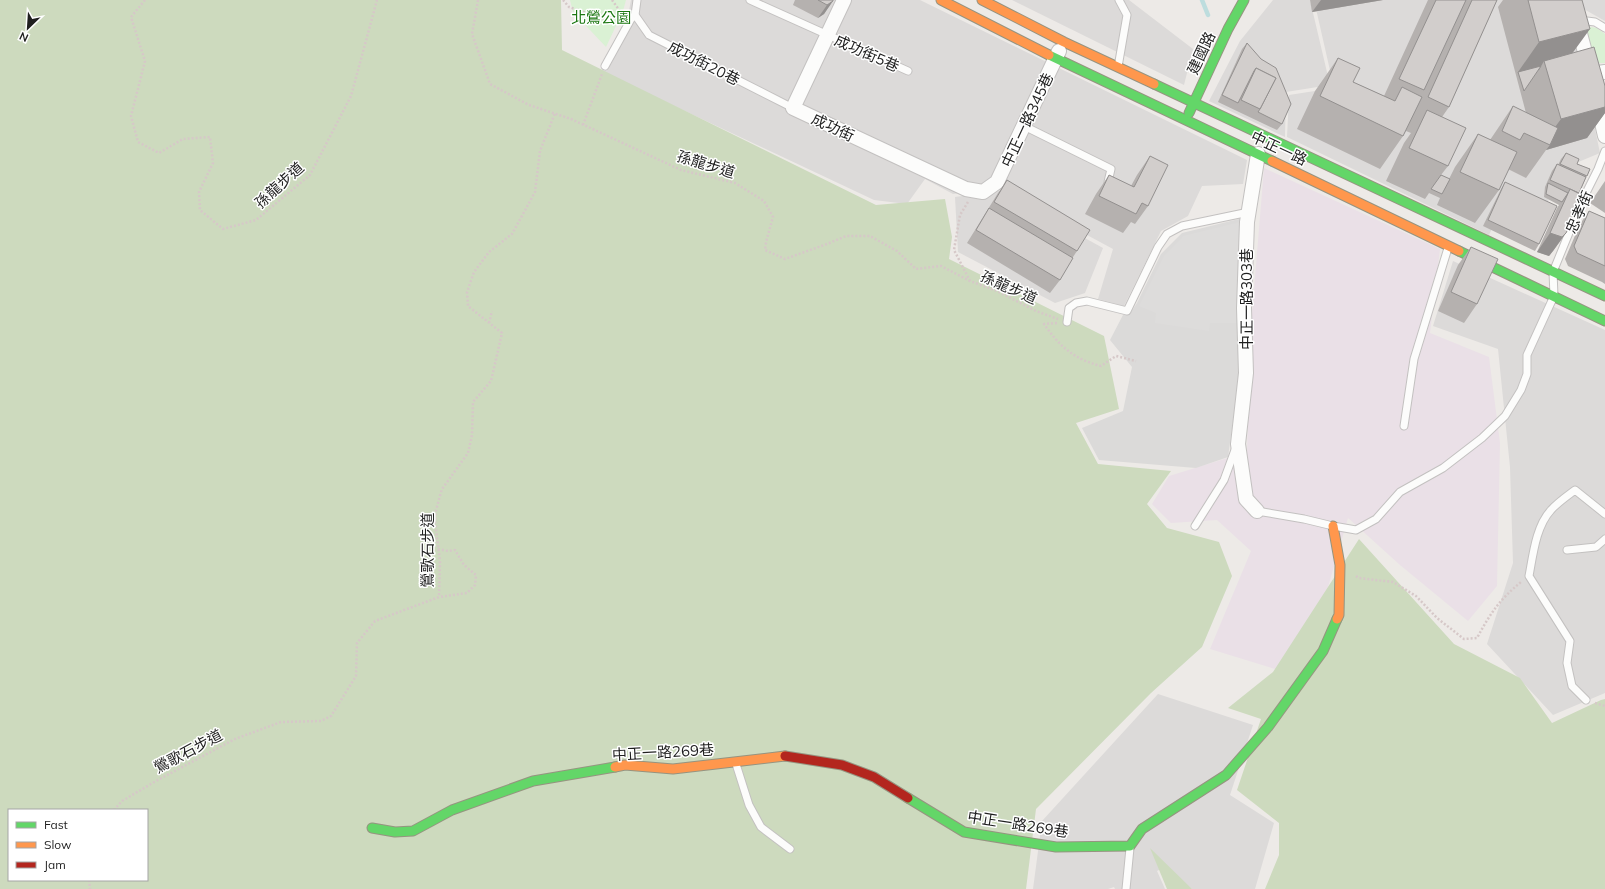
<svg xmlns="http://www.w3.org/2000/svg" width="1605" height="889" viewBox="0 0 1605 889" font-family="Mulish,'Noto Sans TC',sans-serif">
<rect width="100%" height="100%" fill="#edeae7"/>
<!-- residential -->
<g fill="#dcdad9">
<polygon points="631,0 920,0 1247,160 1243,184 1202,186 1188,216 1161,231 1124,306 1098,299 1113,249 1000,188 953,194 925,179 907,204 874,200 604,73 626,26"/>
<polygon points="1012,0 1129,0 1193,49 1184,85"/>
<polygon points="1273,0 1310,0 1330,85 1286,92 1285,137 1209,101 1240,41"/>
<polygon points="1314,0 1568,0 1600,153 1559,170 1547,204 1510,189 1489,235 1287,137 1289,95 1334,88"/>
<polygon points="1580,0 1605,0 1605,21 1582,8"/>
<polygon points="999,191 1103,248 1085,293 1055,303 958,252 955,197"/>
<polygon points="1453,261 1605,330 1605,693 1553,715 1487,644 1513,563 1510,467 1498,349 1433,326"/>
<polygon points="1158,694 1253,725 1230,795 1274,823 1255,889 1192,889 1165,867 1157,871 1165,889 1115,889 1114,887 1108,889 1033,889 1042,821"/>
</g>
<!-- industrial -->
<polygon fill="#eae0e7" points="1264,168 1440,249 1430,333 1489,357 1500,443 1497,586 1468,621 1400,565 1348,518 1319,618 1285,672 1210,649 1251,551 1217,520 1171,523 1152,504 1169,476 1247,452 1251,326"/>
<!-- religious -->
<polygon fill="#dbdad9" points="1243,218 1240,371 1228,457 1196,468 1099,460 1082,428 1123,411 1132,367 1110,340 1123,315 1130,314 1137,303 1161,254 1182,233"/>
<!-- forest -->
<g fill="#cddabe" fill-rule="evenodd">
<path d="M 0,0 L 561,0 L 562,50 L 876,205 L 945,199 L 952,237 L 949,259 L 1104,336 L 1119,409 L 1076,423 L 1098,464 L 1171,471 L 1147,504 L 1167,528 L 1219,542 L 1232,576 L 1202,647 L 1151,693 L 1036,809 L 1026,889 L 0,889 ZM 9,810 L 147,810 L 147,880 L 9,880 Z"/>
<polygon points="1359,539 1454,644 1520,678 1552,723 1601,700 1605,699 1605,889 1265,889 1279,855 1279,823 1237,790 1261,719 1228,708 1273,672"/>
<polygon points="1150,848 1192,889 1167,889"/>
</g>
<!-- park -->
<g fill="#daf1d4">
<polygon points="570,0 626,0 623,11 606,47 573,12"/>
<polygon points="1585,26 1597,28 1605,34 1605,63 1596,63"/>
</g>
<!-- parking -->
<polygon fill="#dddcdb" points="1240,222 1238,323 1210,323 1209,331 1155,323 1156,313 1139,306 1164,256 1183,236"/>
<g fill="none" stroke-linecap="round" stroke-linejoin="round">
<!-- stream -->
<polyline stroke="#bdddde" stroke-width="4.5" points="1202,0 1208,15"/>
<!-- lane casing -->
<g stroke="#c3c1c0" stroke-width="9">
<g id="lane">
<polyline points="637,0 635,15 649,35 793,108"/>
<polyline points="750,0 908,71"/>
<polyline points="1579,20 1595,22 1605,28"/>
<polyline points="605,66 631,19 635,15"/>
<polyline points="1118,67 1127,15 1119,0"/>
<polyline points="1024,126 1111,169 1108,182"/>
<polyline points="1067,322 1069,308 1076,303 1087,301 1127,311 1158,247 1167,234 1182,226 1249,212"/>
<polyline points="1404,426 1414,359 1448,248"/>
<polyline points="1257,511 1304,519 1333,526 1356,530 1376,519 1400,492 1443,468 1482,438 1505,416 1521,390 1527,374 1527,355 1554,296 1553,272 1582,201 1598,169 1605,151"/>
<polyline points="1195,526 1224,480 1235,450"/>
<polyline points="1567,550 1596,547 1605,539"/>
<path d="M 1586,700 L 1572,686 L 1567,663 L 1570,641 L 1529,576 C 1533,555 1536,526 1551,510 C 1557,503 1567,496 1575,490 L 1605,514"/>
<polyline points="736,764 749,805 761,827 790,849"/>
<polyline points="1126,889 1130,848"/>
</g>
</g>
<!-- street casing -->
<g stroke="#c3c1c0" stroke-width="16">
<g id="street">
<polyline points="844,0 793,108 966,189 983,192 997,182 1059,51"/>
<polyline points="1571,0 1589,67"/>
<polyline points="1591,74 1605,72"/>
<polyline points="1597,101 1605,136"/>
<polyline points="1257,511 1246,499 1238,444 1246,373 1244,308 1247,222 1258,154"/>
</g>
</g>
<!-- fast casing -->
<g stroke="#969480" stroke-width="11">
<g id="fast">
<polyline points="1049,55 1272,161"/>
<polyline points="1154,84 1605,296"/>
<polyline points="1189,113 1228,29 1244,0"/>
<polyline points="1459,251 1605,321"/>
<polyline points="908,798 964,832 1056,847 1130,846 1142,829 1226,775 1268,727 1323,651 1337,619"/>
<polyline points="372,828 395,832 413,831 452,810 533,781 615,767"/>
</g>
</g>
<!-- slow casing -->
<g stroke="#969480" stroke-width="11">
<g id="slow">
<polyline points="941,0 1049,55"/>
<polyline points="982,0 1064,42 1154,84"/>
<polyline points="1272,161 1459,251"/>
<polyline points="1333,526 1340,565 1339,615 1337,619"/>
<polyline points="615,767 625,765 673,769 785,756"/>
</g>
</g>
<!-- jam casing -->
<g stroke="#969480" stroke-width="11">
<polyline id="jam" points="785,756 842,765 874,777 908,798"/>
</g>
<!-- path -->
<g stroke="#d6c8c8" stroke-width="2.5" stroke-dasharray="2 2" stroke-linecap="butt">
<polyline points="145,0 131,17 145,61 131,116 138,142 159,153 183,139 210,137 213,163 199,192 200,210 223,229 256,220 310,175 351,96 377,0"/>
<polyline points="478,0 472,34 490,84 529,105 571,119 681,170 735,183 764,201 773,217 766,242 765,250 785,259 827,244 846,236 870,236 897,251 916,269 941,266 970,281 997,291 1036,311 1058,319"/>
<polyline points="563,0 569,7 604,19 618,13"/>
<polyline points="612,0 622,14"/>
<polyline points="583,125 602,74"/>
<polyline points="968,202 960,215 954,250 970,281"/>
<polyline points="489,323 492,311"/>
<path d="M 1057,323 L 1044,324 C 1060,347 1074,359 1101,366 L 1116,356 L 1136,361"/>
<polyline points="438,549 448,551 455,550 464,565 476,575 475,585 467,593 439,597"/>
<path d="M 1356,576 L 1359,578 L 1393,582 L 1416,596 L 1437,618 L 1464,639 L 1477,638 C 1490,614 1499,600 1521,582"/>
<polyline points="1595,703 1605,706"/>
<polyline points="114,810 122,801 156,781 235,739 281,722 321,721 331,716 356,676 357,643 375,621 439,597 440,561 435,522 436,510 442,489 468,453 472,435 473,402 491,381 502,333 468,306 467,292 474,272 489,252 512,234 535,192 540,151 555,113"/>
<polyline points="89,880 90,889"/>
</g>
<!-- lane -->
<use href="#lane" stroke="#fcfcfb" stroke-width="7"/>
<!-- street -->
<use href="#street" stroke="#fcfcfb" stroke-width="14"/>
<!-- fast -->
<use href="#fast" stroke="#63d668" stroke-width="9"/>
<!-- slow -->
<use href="#slow" stroke="#ff974d" stroke-width="9"/>
<!-- jam -->
<use href="#jam" stroke="#b3261e" stroke-width="9"/>
</g>
<!-- wall -->
<g fill="#b5b1af">
<polygon points="795,0 833,0 824,14 818,18 793,5"/>
<polygon points="1310,0 1383,0 1312,12"/>
<polygon points="1428,0 1497,0 1449,107 1442,117 1448,166 1441,175 1449,179 1455,167 1478,134 1490,140 1513,106 1526,113 1498,7 1503,0 1582,0 1572,53 1605,86 1605,113 1587,138 1546,150 1526,178 1508,169 1499,190 1475,223 1437,205 1440,198 1429,193 1425,199 1386,181 1404,143 1411,133 1406,131 1403,136 1380,169 1297,129 1315,91 1338,58 1353,82 1384,96"/>
<polygon points="1247,43 1282,124 1277,130 1218,102 1242,49"/>
<polygon points="1566,153 1577,164 1590,169 1579,193 1566,233 1553,251 1549,256 1537,252 1557,208 1559,205 1544,197 1545,187 1552,171 1557,164 1558,165 1561,159"/>
<polygon points="1150,156 1148,206 1135,224 1131,222 1123,233 1085,214 1096,194 1109,175 1131,186 1137,175"/>
<polygon points="1007,180 1077,251 1071,260 1060,280 1050,293 967,243 998,193"/>
<polygon points="1605,181 1605,213 1590,203"/>
<polygon points="1505,182 1539,244 1535,251 1483,226 1501,189"/>
<polygon points="1589,211 1605,218 1605,284 1602,282 1604,280 1602,282 1568,266 1565,259 1580,224"/>
<polygon points="1471,247 1477,304 1464,323 1438,311 1458,265"/>
</g>
<!-- shaded-wall -->
<g fill="#93908f">
<polygon points="1321,0 1383,0 1312,12"/>
<polygon points="833,1 824,14 818,18 827,5"/>
<polygon points="1590,29 1566,62 1544,61 1539,70 1518,72 1539,42"/>
<polygon points="1605,107 1605,113 1587,138 1546,150 1550,145 1544,142 1561,119"/>
<polygon points="1550,233 1566,233 1553,251 1549,256 1537,252"/>
</g>
<!-- building -->
<g fill="#d2cecc" stroke="#93908f">
<polygon points="818,0 833,0 833,1 827,5"/>
<polygon points="1436,0 1466,0 1424,90 1399,79"/>
<polygon points="1472,0 1497,0 1449,107 1428,97"/>
<polygon points="1528,0 1582,0 1590,29 1539,42"/>
<polygon points="1247,43 1261,59 1276,68 1291,104 1282,124 1258,112 1260,109 1276,78 1256,68 1254,71 1238,103 1222,95"/>
<polygon points="1594,47 1605,86 1605,107 1561,119 1544,61"/>
<polygon points="1338,58 1360,68 1353,82 1395,101 1402,87 1422,97 1403,136 1320,96"/>
<polygon points="1541,66 1524,91 1518,72"/>
<polygon points="1256,68 1276,78 1260,109 1241,100"/>
<polygon points="1513,106 1558,128 1550,145 1524,133 1520,140 1502,131"/>
<polygon points="1427,110 1466,128 1448,166 1409,148"/>
<polygon points="1478,134 1517,152 1499,190 1460,172"/>
<polygon points="1566,153 1579,159 1577,164 1590,169 1587,176 1560,164"/>
<polygon points="1150,156 1168,165 1148,206 1142,203 1136,214 1099,196 1109,175 1134,187"/>
<polygon points="1557,164 1586,177 1579,193 1550,180"/>
<polygon points="1441,175 1450,179 1442,194 1431,189"/>
<polygon points="1007,180 1090,230 1077,251 994,202"/>
<polygon points="1505,182 1557,206 1539,244 1488,220"/>
<polygon points="1548,183 1568,193 1562,202 1546,194"/>
<polygon points="1570,189 1584,196 1566,233 1562,237 1550,233"/>
<polygon points="989,208 1073,258 1060,280 976,230"/>
<polygon points="1589,211 1605,218 1605,266 1577,253 1574,246"/>
<polygon points="1471,247 1498,259 1477,304 1451,292"/>
</g>
<g text-anchor="middle" dominant-baseline="central" stroke-width="3" stroke-linejoin="round" paint-order="stroke">
<!-- park labels -->
<g font-size="15" fill="#1c7712" stroke="#fff">
<text x="601" y="17">北鶯公園</text>
</g>
<!-- street labels -->
<g font-size="15" fill="#1f1f1f" stroke="#fff">
<text transform="translate(867 53) rotate(24)">成功街5巷</text>
<text transform="translate(1201 53) rotate(-65)">建國路</text>
<text transform="translate(704 63) rotate(27)">成功街20巷</text>
<text transform="translate(1027 120) rotate(-65)">中正一路345巷</text>
<text transform="translate(833 127) rotate(25)">成功街</text>
<text transform="translate(1279 148) rotate(25)">中正一路</text>
<text transform="translate(706 164) rotate(17)">孫龍步道</text>
<text transform="translate(279 185) rotate(-42)">孫龍步道</text>
<text transform="translate(1579 212) rotate(-66)">忠孝街</text>
<text transform="translate(1009 287) rotate(24)">孫龍步道</text>
<text transform="translate(1246 299) rotate(-90)">中正一路303巷</text>
<text transform="translate(427 550) rotate(-90)">鶯歌石步道</text>
<text transform="translate(188 751) rotate(-28)">鶯歌石步道</text>
<text transform="translate(663 752) rotate(-3)">中正一路269巷</text>
<text transform="translate(1018 824) rotate(9)">中正一路269巷</text>
</g>
</g>
<!-- legend -->
<rect x="8" y="809" width="140" height="72" fill="#ffffff" stroke="#a5a5a5"/>
<rect x="16" y="822" width="20" height="6" fill="#63d668" stroke="#a5a5a5"/>
<text x="44" y="829" font-size="12" fill="#1f1f1f">Fast</text>
<rect x="16" y="842" width="20" height="6" fill="#ff974d" stroke="#a5a5a5"/>
<text x="44" y="849" font-size="12" fill="#1f1f1f">Slow</text>
<rect x="16" y="862" width="20" height="6" fill="#b3261e" stroke="#a5a5a5"/>
<text x="44" y="869" font-size="12" fill="#1f1f1f">Jam</text>
<!-- north arrow -->
<g transform="translate(28 28) rotate(205)" stroke="#ffffff" stroke-width="3" paint-order="stroke">
<path d="M0-3L7 15L0 10L-7 15Z" fill="#1f1f1f"/>
<text y="-6" font-size="11" font-weight="bold" text-anchor="middle" fill="#1f1f1f">N</text>
</g>
</svg>
